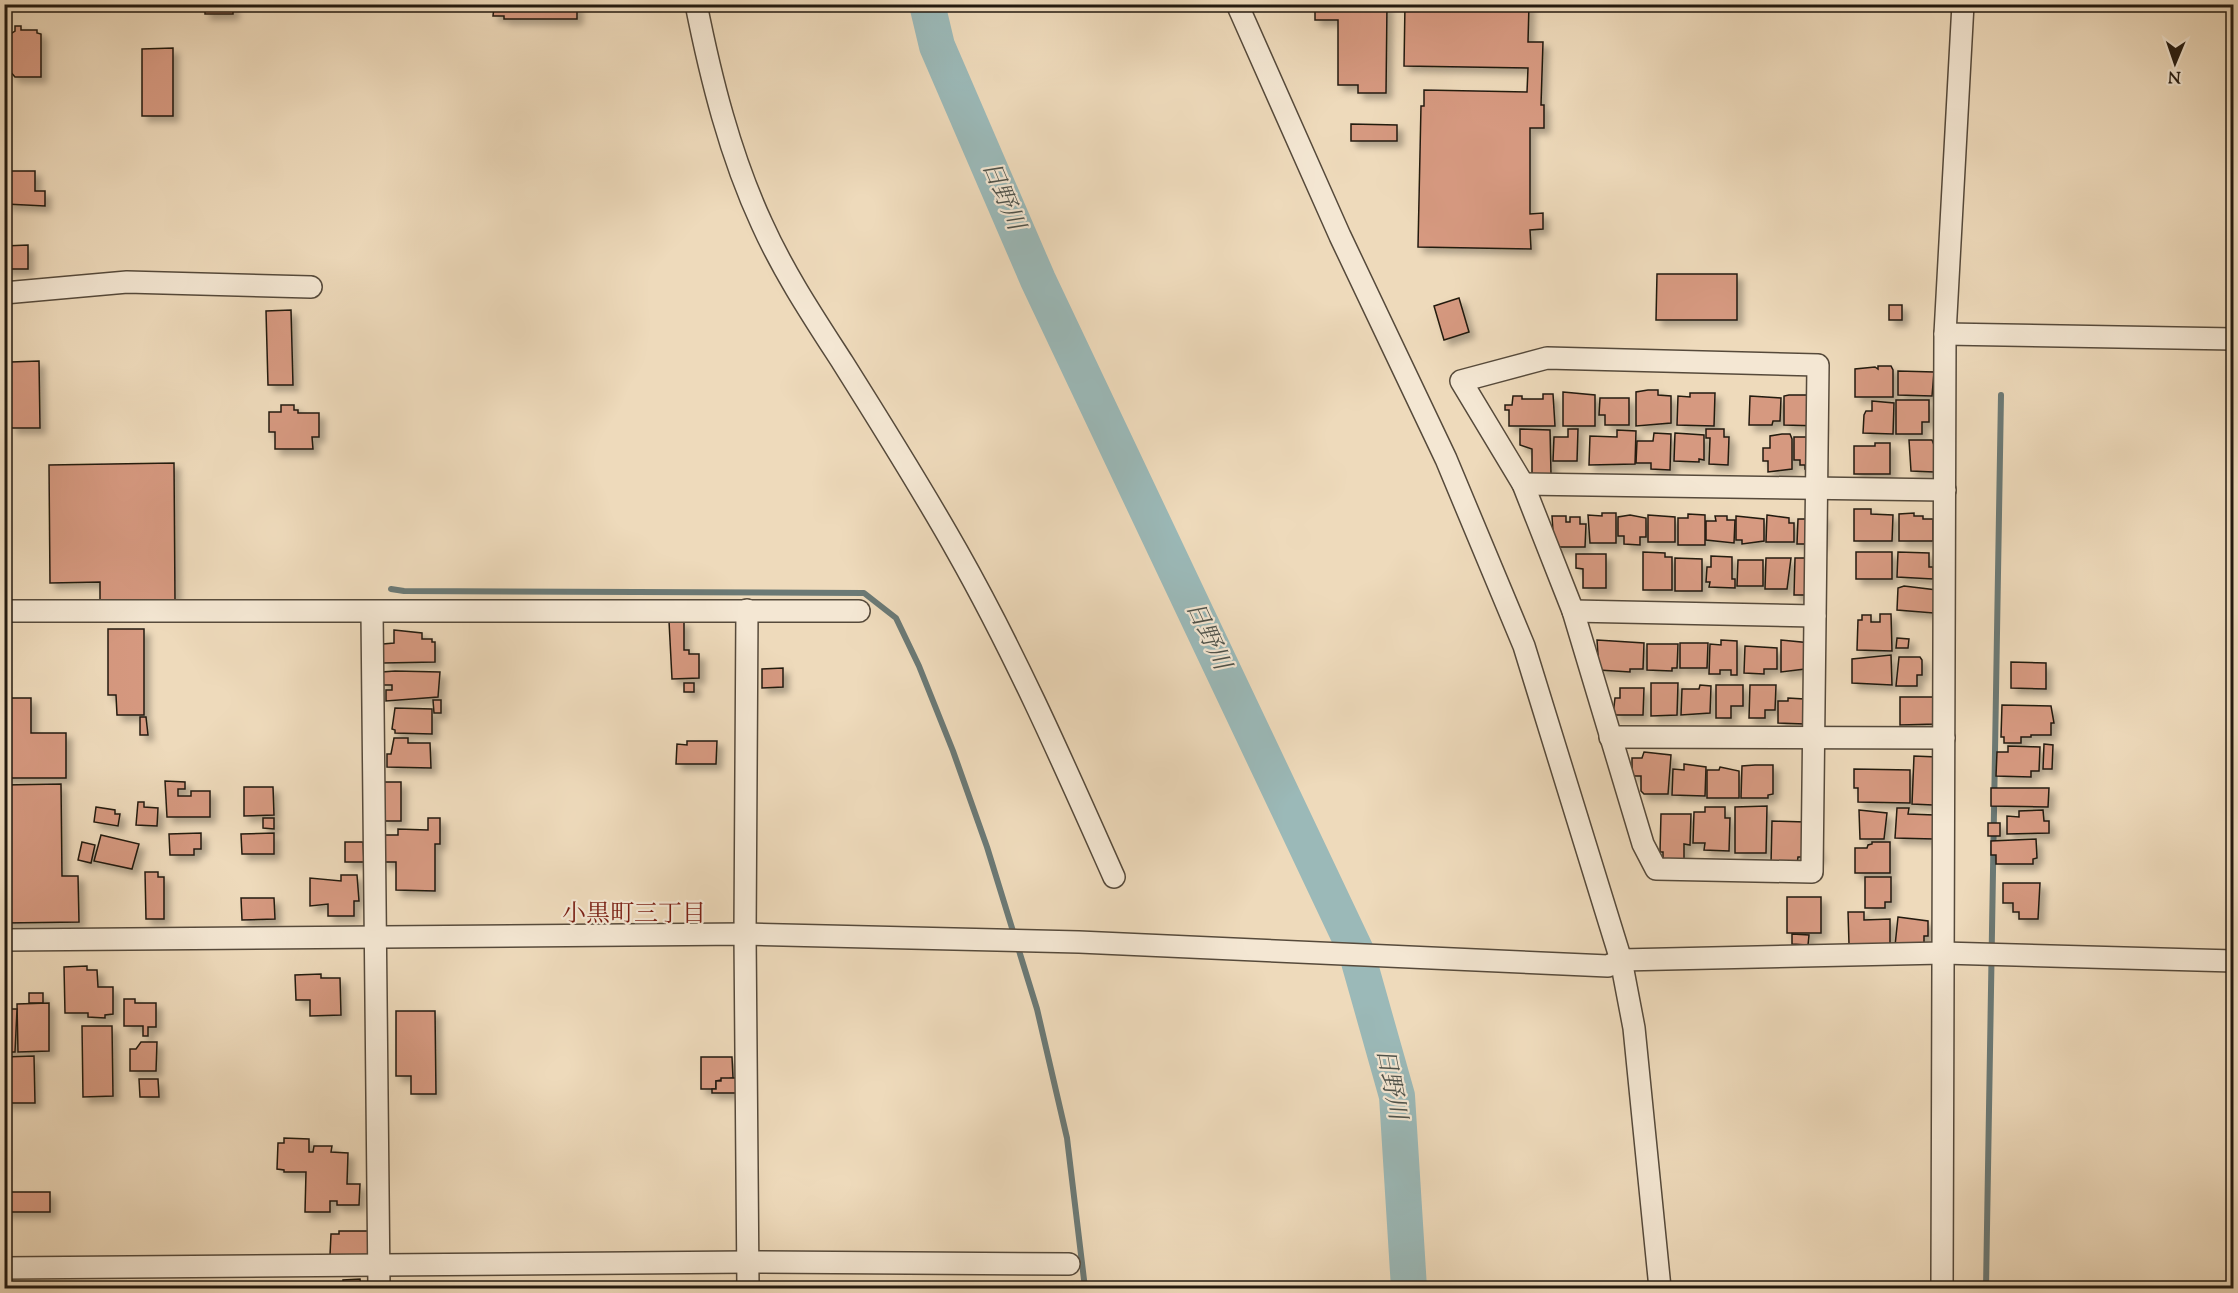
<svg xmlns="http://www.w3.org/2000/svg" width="2238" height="1293" viewBox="0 0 2238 1293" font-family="'Sorts Mill Goudy','Noto Serif JP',serif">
<defs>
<filter id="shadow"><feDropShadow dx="5.5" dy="5.5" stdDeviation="3" flood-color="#0004"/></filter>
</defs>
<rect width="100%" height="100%" fill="#eedabb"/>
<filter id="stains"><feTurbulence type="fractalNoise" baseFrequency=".00333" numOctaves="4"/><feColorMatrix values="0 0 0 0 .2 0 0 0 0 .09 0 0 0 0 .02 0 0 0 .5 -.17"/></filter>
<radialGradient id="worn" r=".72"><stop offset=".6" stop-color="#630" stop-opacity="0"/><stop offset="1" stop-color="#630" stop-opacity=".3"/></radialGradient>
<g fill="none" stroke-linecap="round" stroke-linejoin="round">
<!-- stream -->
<g stroke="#6b7975" stroke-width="6">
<polyline points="391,589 404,591 864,593 896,618 919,666 953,751 987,847 1037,1009 1067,1138 1085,1288"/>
<polyline points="1986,1288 2001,395"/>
</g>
<!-- river -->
<polyline stroke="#9bb9b8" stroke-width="36" points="927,4 937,46 1038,280 1356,951 1397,1096 1409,1288"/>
</g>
<!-- building -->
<g fill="#d69980" stroke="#231a10" stroke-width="1.5" filter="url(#shadow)">
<rect x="205" y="4" width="28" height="10"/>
<polygon points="504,4 577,4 577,19 504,19 504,16 493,16 494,7 504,7"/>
<polygon points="1315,4 1387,4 1386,93 1358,93 1358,85 1338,85 1338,20 1315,20"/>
<polygon points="1405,4 1529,4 1528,42 1543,42 1541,105 1544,105 1544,128 1530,128 1530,214 1543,213 1543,229 1530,230 1531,249 1418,247 1421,106 1424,106 1424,90 1527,92 1528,68 1404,66"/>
<polygon points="15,26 21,26 21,30 37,30 37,33 41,34 41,77 15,77 9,70 9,35 15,31"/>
<polygon points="173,48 173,116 142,116 142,49"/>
<polygon points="1351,124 1397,125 1397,141 1351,141"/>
<polygon points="7,171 35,171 35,191 45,191 45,206 6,204 4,182 7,182"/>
<polygon points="28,245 28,269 4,269 4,246"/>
<polygon points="1657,274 1737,274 1737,320 1656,320"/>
<polygon points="1459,298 1469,332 1444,340 1434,306"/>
<rect x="1889" y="305" width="13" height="15"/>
<polygon points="291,310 293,385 268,385 266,311"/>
<polygon points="39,361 40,428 11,428 11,362"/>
<polygon points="1878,366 1891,366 1893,370 1893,397 1855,397 1855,369 1875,367 1878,369"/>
<polygon points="1898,371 1934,372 1932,396 1898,395"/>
<polygon points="1648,390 1658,390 1658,395 1671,396 1671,423 1636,426 1636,392"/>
<polygon points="1563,392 1595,395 1595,426 1563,426"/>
<polygon points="1690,393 1715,393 1714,426 1677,425 1678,396 1690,397"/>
<polygon points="1543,394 1553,394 1555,426 1509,426 1509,410 1505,410 1505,405 1512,405 1513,396 1522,396 1522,399 1543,399"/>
<polygon points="1789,395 1807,395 1821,426 1784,425 1784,396"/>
<polygon points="1750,396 1781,398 1780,421 1773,421 1772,425 1749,425"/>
<polygon points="1600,398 1629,398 1629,425 1605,425 1605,415 1599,415"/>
<polygon points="1896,400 1929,400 1929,422 1922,422 1922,434 1896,434"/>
<polygon points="1872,401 1894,403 1893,434 1863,433 1864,415 1866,411 1872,411"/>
<polygon points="281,405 294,405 294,410 298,410 298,413 319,413 319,437 312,437 313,449 275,449 275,432 269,432 269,412 281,412"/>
<polygon points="1520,429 1550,430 1551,474 1532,474 1532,449 1520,445"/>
<polygon points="1568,429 1578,429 1577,461 1553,461 1554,437 1568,437"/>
<polygon points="1706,429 1724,429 1724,437 1729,437 1728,465 1709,464 1710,438 1706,438"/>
<polygon points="1617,430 1636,431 1635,464 1589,465 1590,436 1617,437"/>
<polygon points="1654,433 1671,434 1670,470 1651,469 1651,463 1636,463 1637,441 1653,441"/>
<polygon points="1675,433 1704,435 1704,460 1699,459 1699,462 1674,461"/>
<polygon points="1782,434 1790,434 1792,439 1792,469 1768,472 1768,461 1763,461 1763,448 1770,448 1770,436"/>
<polygon points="1794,437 1811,437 1822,470 1805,469 1805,465 1800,465 1800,460 1794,460"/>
<polygon points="1909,440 1932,440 1934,445 1945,445 1945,468 1934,468 1934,472 1911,471"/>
<polygon points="1875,443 1890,443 1890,474 1854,474 1854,446 1875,446"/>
<polygon points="174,463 175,600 100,600 100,582 50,583 49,465"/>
<polygon points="1854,509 1871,509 1871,514 1893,515 1892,541 1854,541"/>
<polygon points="1602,513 1616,513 1616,543 1590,543 1588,515 1602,516"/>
<polygon points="1914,513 1914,516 1923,516 1923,519 1933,519 1933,541 1899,541 1899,514"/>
<polygon points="1688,514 1705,515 1705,545 1678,545 1678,518 1688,518"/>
<polygon points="1630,515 1646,518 1646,537 1640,537 1640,545 1624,544 1624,536 1618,536 1618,517"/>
<polygon points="1648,515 1675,517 1675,542 1648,542"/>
<polygon points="1767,515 1789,518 1789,523 1794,523 1794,542 1766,542"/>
<polygon points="1552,516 1566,516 1566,522 1570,522 1570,517 1580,517 1580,524 1586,524 1585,547 1554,547"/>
<polygon points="1715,516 1727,516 1727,520 1735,520 1734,543 1706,540 1706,521 1716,521"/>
<polygon points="1736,516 1764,519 1764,541 1742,544 1742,540 1736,540"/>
<polygon points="1806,516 1824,516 1821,544 1797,544 1798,519 1806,519"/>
<polygon points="1643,552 1665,553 1665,557 1672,557 1672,590 1643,590"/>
<rect x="1856" y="552" width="36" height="27"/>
<polygon points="1898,552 1929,553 1929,567 1933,567 1933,579 1897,577"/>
<polygon points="1576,554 1606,554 1606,588 1583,588 1583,569 1576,568"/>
<polygon points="1711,556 1732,557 1732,579 1735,579 1735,588 1709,587 1710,582 1706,582 1707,567 1711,567"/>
<polygon points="1675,558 1702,559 1702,591 1675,591"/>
<polygon points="1766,558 1791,558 1787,589 1765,589"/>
<polygon points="1795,558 1809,558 1810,595 1794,595"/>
<polygon points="1738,560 1763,560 1763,586 1737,586"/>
<polygon points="1904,586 1937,590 1946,614 1897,610 1898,588"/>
<polygon points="1880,614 1891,614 1892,651 1857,650 1858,620 1862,620 1862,615 1871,615 1871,622 1880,622"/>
<polygon points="669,621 684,621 684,650 689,650 689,654 699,654 699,678 672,679"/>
<polygon points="108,629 144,629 144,715 117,715 116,695 108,695"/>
<polygon points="394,630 422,633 422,639 432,639 432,642 435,642 435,662 383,663 383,644 394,643"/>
<polygon points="1897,638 1909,639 1908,648 1896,648"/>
<polygon points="1597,640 1644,643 1643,669 1630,669 1630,672 1599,670"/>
<polygon points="1721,640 1737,641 1737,675 1731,675 1731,670 1720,670 1720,674 1709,674 1710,644 1721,645"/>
<polygon points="1781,640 1811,643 1805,669 1781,672"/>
<polygon points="1680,643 1708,643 1707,668 1680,668"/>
<polygon points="1647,644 1678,644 1677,668 1672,668 1672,671 1647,670"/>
<polygon points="1745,646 1777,648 1777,669 1764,669 1764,674 1744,673"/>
<polygon points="1891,655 1892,685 1852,683 1852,659"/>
<polygon points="1899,657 1920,657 1922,660 1922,675 1917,675 1917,686 1896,686"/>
<polygon points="2011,662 2046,663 2046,689 2011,688"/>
<polygon points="783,668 783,687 762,688 762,669"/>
<polygon points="395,671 440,672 438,697 386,701 386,690 392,690 392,685 382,685 382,672"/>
<rect x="684" y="683" width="10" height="9"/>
<polygon points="1651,683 1678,683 1677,715 1651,716"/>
<polygon points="1700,685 1711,686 1710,713 1681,715 1682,689 1699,689"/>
<polygon points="1716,685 1743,685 1743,706 1731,706 1731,718 1716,718"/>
<polygon points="1750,685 1776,685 1775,710 1765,710 1765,718 1749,718"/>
<polygon points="1620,688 1644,688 1643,715 1613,715 1615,698 1620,698"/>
<polygon points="1900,697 1937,697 1936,724 1900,725"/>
<polygon points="7,698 31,698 31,733 66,733 66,778 4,778"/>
<polygon points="1788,698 1804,699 1805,724 1778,723 1778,701 1788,701"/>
<polygon points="433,700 441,700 441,713 434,713"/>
<polygon points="2002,705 2051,706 2054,723 2051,723 2051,735 2031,735 2031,737 2021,737 2021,743 2004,743 2004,737 2001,737"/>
<polygon points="395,708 432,709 432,734 395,733 395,730 392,729"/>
<polygon points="140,717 146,717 148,735 140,735"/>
<polygon points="394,738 408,738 408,743 430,743 431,768 387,767 387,754 391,754"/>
<polygon points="687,741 717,741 716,764 676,764 677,744 687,745"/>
<polygon points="2044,744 2053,745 2052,769 2043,769"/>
<polygon points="2008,746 2040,747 2039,771 2031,771 2031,777 1996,776 1997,752 2008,752"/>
<polygon points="1644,752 1671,755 1668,794 1644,794 1641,791 1641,776 1632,776 1632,758 1642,758"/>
<polygon points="1914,756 1937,757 1933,805 1912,804"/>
<polygon points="1684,764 1706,767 1705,796 1672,795 1673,769 1684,770"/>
<polygon points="1755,765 1773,765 1773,794 1768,795 1768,798 1741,798 1742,766"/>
<polygon points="1720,767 1739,771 1739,798 1707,798 1707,770 1719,770"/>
<polygon points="1854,769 1910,770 1910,803 1858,802 1858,788 1854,788"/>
<polygon points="165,781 185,782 185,789 178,789 178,796 191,796 191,791 210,791 210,817 167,817"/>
<rect x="383" y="782" width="18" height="39"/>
<polygon points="61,784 62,876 78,876 79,922 4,923 4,785"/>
<polygon points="244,787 273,787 274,815 244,816"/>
<polygon points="1991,788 2049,788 2048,807 1991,806"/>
<polygon points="138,802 144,802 144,807 158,808 157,826 136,825"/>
<polygon points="1767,806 1766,853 1735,853 1735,807"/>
<polygon points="96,807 115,810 115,814 120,814 118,826 94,822"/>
<polygon points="1705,807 1725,807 1725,818 1730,818 1729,851 1704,850 1705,843 1693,843 1694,812 1705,812"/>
<polygon points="1897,808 1909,808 1908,814 1934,815 1934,839 1895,838"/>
<polygon points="1859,810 1887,813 1884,839 1860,839"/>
<polygon points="2043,810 2044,821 2049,821 2049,833 2007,834 2007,816 2019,817 2019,811"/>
<polygon points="1661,814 1691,814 1690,845 1684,844 1684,860 1663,859 1663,852 1660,852"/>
<polygon points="263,818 274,818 274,829 263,828"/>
<polygon points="428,818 440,818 440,844 435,844 435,891 396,890 396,862 383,862 383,835 398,835 398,829 428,830"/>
<polygon points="1772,821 1806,822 1820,857 1798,857 1797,864 1771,864"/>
<rect x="1988" y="823" width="12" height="13"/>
<polygon points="201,833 201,849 194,849 194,855 170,855 169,834"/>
<polygon points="274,833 274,854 242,854 241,834"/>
<polygon points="101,835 139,844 132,869 94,861"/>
<polygon points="2036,839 2037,858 2033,859 2033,864 1996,864 1996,855 1991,855 1991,841"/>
<polygon points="82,842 95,845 91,863 78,860"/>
<polygon points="345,842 363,842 364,862 345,862"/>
<polygon points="1872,842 1890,842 1890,873 1855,873 1855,848 1867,848 1868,845 1872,844"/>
<polygon points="145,872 158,872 158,877 164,877 164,919 146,919"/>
<polygon points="341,875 357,875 359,901 354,901 354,916 328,916 328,904 310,906 310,878 341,881"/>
<polygon points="1865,877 1891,877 1891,902 1885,902 1885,908 1865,908"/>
<polygon points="2003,883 2040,883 2038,919 2019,919 2019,912 2013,912 2013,903 2003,903"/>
<rect x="1787" y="897" width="34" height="36"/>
<polygon points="241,898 274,898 275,919 242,920"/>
<polygon points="1848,912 1864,912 1864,920 1890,919 1890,946 1849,944"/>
<polygon points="1898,917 1928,921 1928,936 1924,936 1924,946 1895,946"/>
<polygon points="1792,934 1809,935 1808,945 1792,944"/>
<polygon points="87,966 87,970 97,970 98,987 113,987 113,1014 105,1015 105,1018 88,1017 88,1013 65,1013 64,967"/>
<polygon points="321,974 321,978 340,978 341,1015 310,1016 310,1000 296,1000 295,975"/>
<rect x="29" y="993" width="14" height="10"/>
<polygon points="124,999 135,999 135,1003 156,1003 156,1027 148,1027 148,1036 143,1036 143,1026 124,1026"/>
<polygon points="49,1003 49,1051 18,1052 17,1004"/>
<polygon points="4,1009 17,1009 15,1052 4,1052"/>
<polygon points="396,1011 435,1011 436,1094 411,1094 411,1076 396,1076"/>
<polygon points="82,1026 112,1026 113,1096 83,1097"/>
<polygon points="141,1042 157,1042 156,1071 130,1071 130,1049 136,1049"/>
<polygon points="34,1056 35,1103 4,1103 4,1057"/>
<polygon points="701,1057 732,1057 733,1078 716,1081 716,1089 701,1089"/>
<polygon points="721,1078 740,1078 740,1093 712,1093 712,1089 716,1089 716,1081 721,1081"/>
<polygon points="139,1079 158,1079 159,1097 140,1097"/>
<polygon points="284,1138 309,1139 309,1152 313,1152 314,1146 332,1146 331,1152 348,1153 347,1184 360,1184 359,1205 337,1205 337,1201 330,1201 330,1212 305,1212 306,1172 284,1172 284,1170 277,1169 278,1143 284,1143"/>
<rect x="4" y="1192" width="46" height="20"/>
<polygon points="339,1231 368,1231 368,1255 330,1255 331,1234 339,1234"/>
<polygon points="360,1279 361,1288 343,1288 343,1280"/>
<rect x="997" y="1285" width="30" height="3"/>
</g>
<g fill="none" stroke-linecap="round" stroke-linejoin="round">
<!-- minor casing -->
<g stroke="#564a3b" stroke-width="24">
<g id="minor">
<path d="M 696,4 C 711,79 730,155 762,224 C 784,273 814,318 843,363 C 882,425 921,487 957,551 C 1017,657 1065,767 1114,877"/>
<polyline points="1237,4 1340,236 1446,459 1524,646 1621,960 1634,1028 1660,1288"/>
<polyline points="4,293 127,282 311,287"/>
<polyline points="1945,334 2234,339"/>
<polygon points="1547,358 1818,365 1812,872 1656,869 1643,844 1573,611 1523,484 1461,381"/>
<polyline points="1523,484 1945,490"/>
<polyline points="747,610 745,934 748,1288"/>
<polyline points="4,611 859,611"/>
<polyline points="1573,611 1815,616"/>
<polyline points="372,612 379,1288"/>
<polyline points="1610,737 1944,738"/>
<polyline points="4,940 745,934 1079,942 1608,966 1621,960 1943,953 2234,961"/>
<polyline points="4,1268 748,1262 1069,1264"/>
<polyline points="1942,1288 1945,334 1963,4"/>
</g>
</g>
<!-- minor -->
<use href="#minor" stroke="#f4e7d3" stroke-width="21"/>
</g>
<g text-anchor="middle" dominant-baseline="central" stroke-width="4.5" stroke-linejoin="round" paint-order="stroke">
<!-- water labels -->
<g font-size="24" font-style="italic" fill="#4d524b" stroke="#f4e7d3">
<text transform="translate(1002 196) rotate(67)">日野川</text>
<text transform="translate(1207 636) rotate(65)">日野川</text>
<text transform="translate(1390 1084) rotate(79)">日野川</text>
</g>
<!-- neighbourhood labels -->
<g font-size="24" fill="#7a1f14" stroke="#f4e7d3">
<text x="634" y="915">小黒町三丁目</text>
</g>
</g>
<!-- margin -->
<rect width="2238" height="1293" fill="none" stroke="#eedabb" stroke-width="24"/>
<rect x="6" y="6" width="2226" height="1281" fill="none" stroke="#231a10" stroke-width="3"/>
<rect x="12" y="12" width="2214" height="1269" fill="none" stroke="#231a10" stroke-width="1.5"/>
<!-- north arrow -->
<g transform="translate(2175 63) rotate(182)" stroke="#f4e7d3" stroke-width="4.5" paint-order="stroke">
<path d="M0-4.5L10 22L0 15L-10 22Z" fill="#231a10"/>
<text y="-9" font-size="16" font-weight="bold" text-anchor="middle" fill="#231a10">N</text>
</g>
<rect width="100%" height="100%" filter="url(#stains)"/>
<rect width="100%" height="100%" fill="url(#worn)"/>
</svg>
